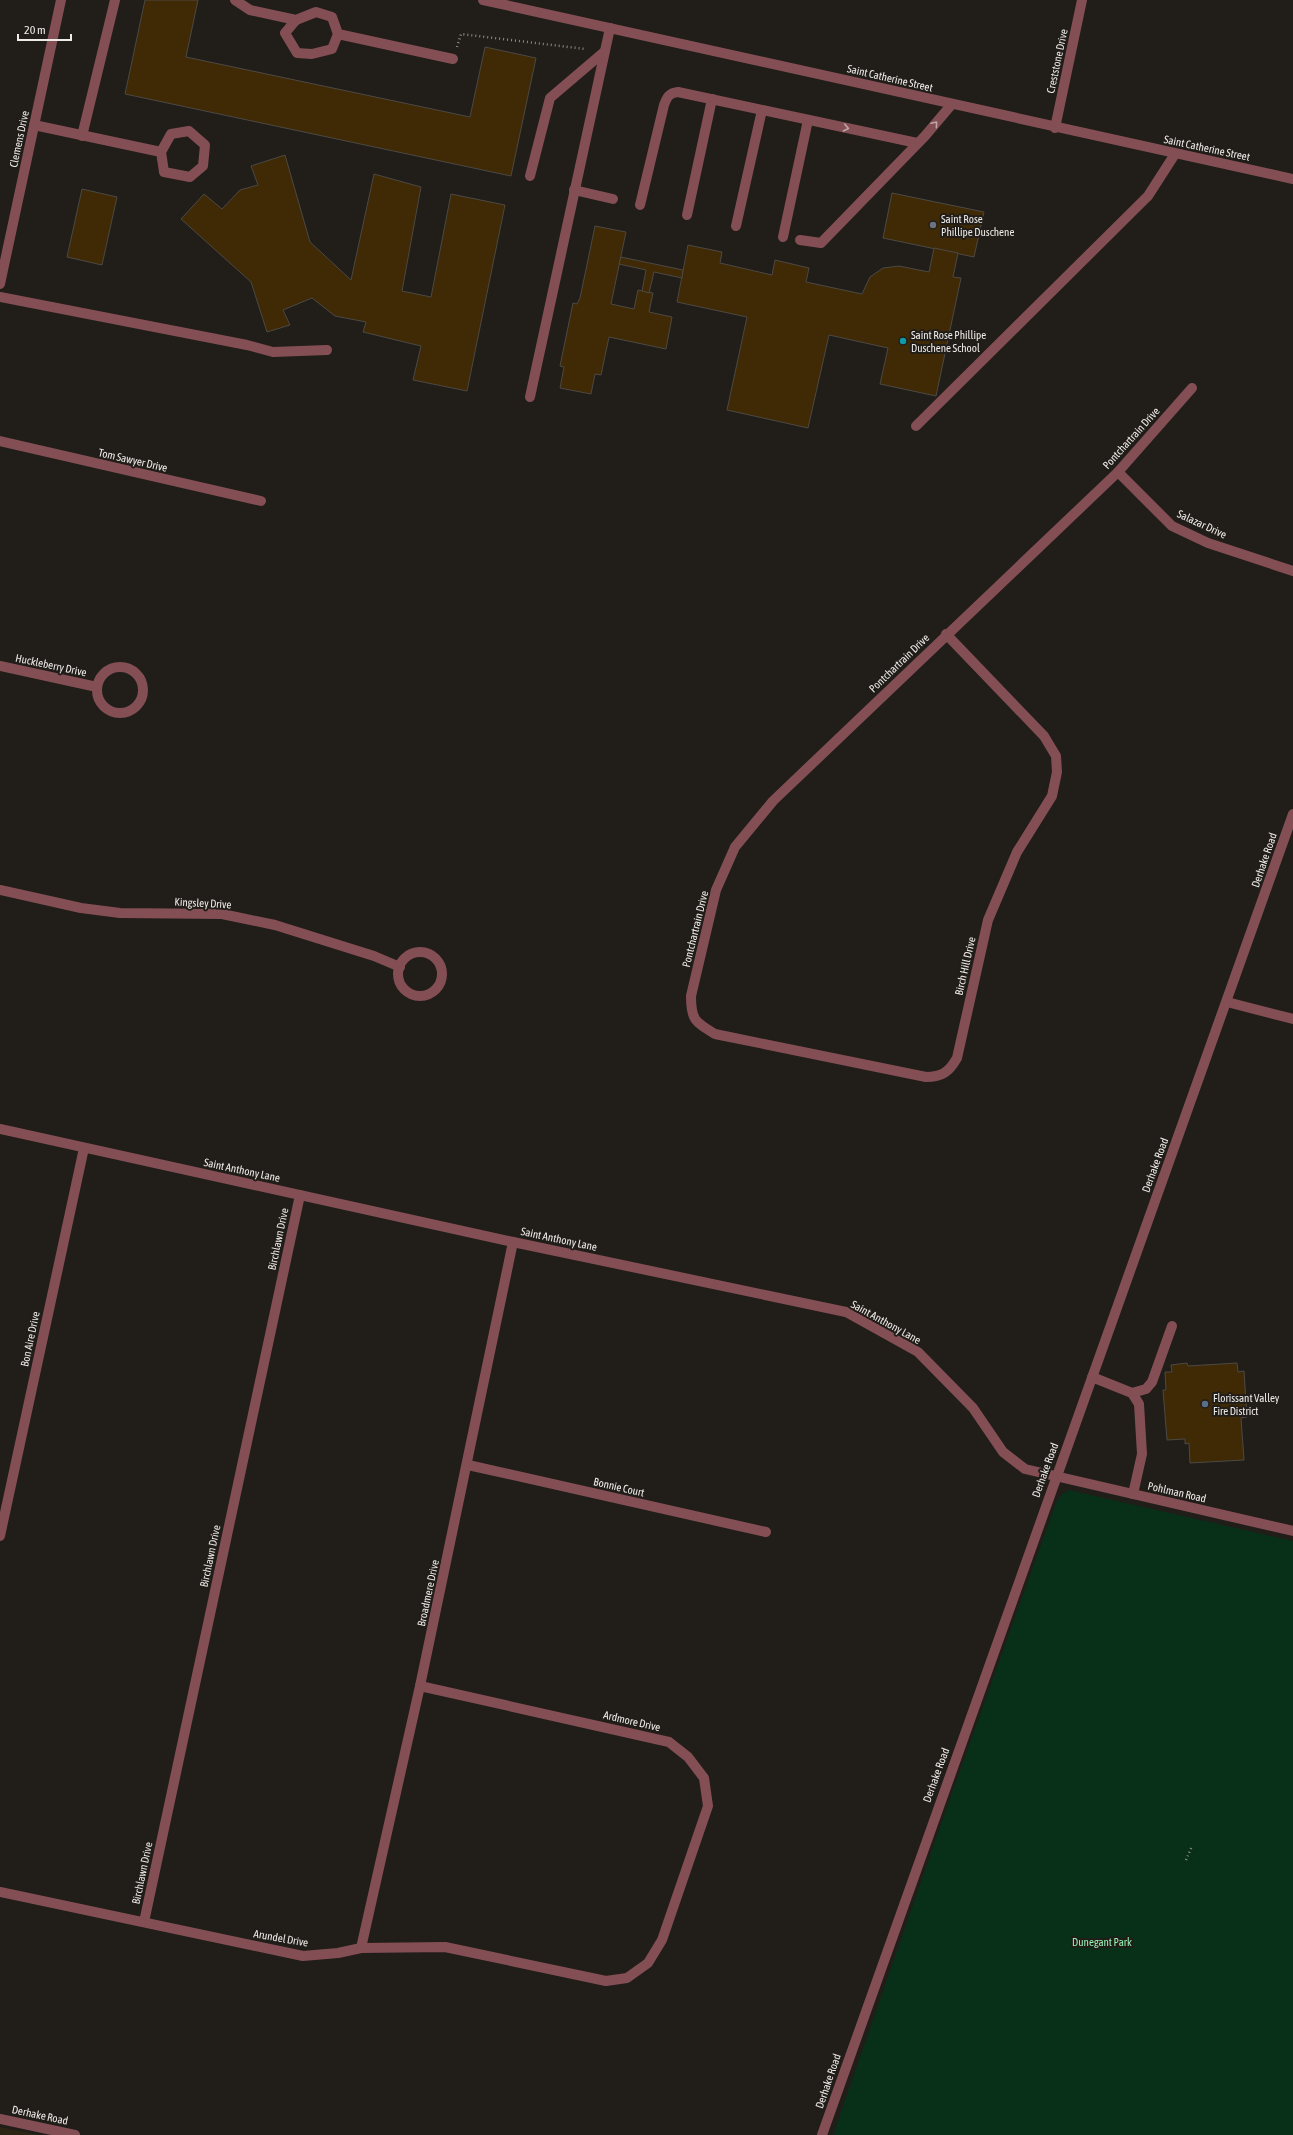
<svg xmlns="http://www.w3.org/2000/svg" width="1293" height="2135" viewBox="0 0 1293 2135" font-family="'Asap Condensed',sans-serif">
<rect width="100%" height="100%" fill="#211d19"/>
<!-- education -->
<polygon fill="#2c2414" points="0,2127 39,2135 0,2135"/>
<!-- green -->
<polygon fill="#083018" points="1069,1490 1293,1541 1293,2135 833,2135 946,1810 1056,1503 1062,1494"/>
<!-- building -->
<g fill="#3f2a05" stroke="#4c4944">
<polygon points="145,0 198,0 186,57 470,117 485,47 536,58 511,176 125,94"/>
<polygon points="285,155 310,242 351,280 374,174 421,187 402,291 431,297 451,194 505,205 467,391 413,380 421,346 363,332 366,322 335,316 312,298 283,310 290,325 267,332 251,282 181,219 204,194 222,209 240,190 258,185 251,166"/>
<polygon points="82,189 117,197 102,265 67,257"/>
<polygon points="892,193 984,212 974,257 883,238"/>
<polygon points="595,226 626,232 611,304 634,309 638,290 653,293 649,312 672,317 666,349 609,337 601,375 595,374 591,394 560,388 564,367 560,366 573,303 577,304 580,298"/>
<polygon points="688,245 722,252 720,263 772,275 775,260 809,268 806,282 862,294 870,277 883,268 899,266 929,272 934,248 958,253 953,277 961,278 936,396 880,384 888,348 829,335 808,428 727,410 747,317 677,302"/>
<polygon points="621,257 683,270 682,278 654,272 649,293 642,291 646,270 619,264"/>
<polygon points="1187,1363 1188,1366 1237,1363 1238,1372 1244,1371 1247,1417 1241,1418 1244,1460 1190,1463 1189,1443 1185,1444 1185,1439 1167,1440 1163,1390 1166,1390 1165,1372 1172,1372 1171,1365"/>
</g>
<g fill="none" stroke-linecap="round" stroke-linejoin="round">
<!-- path -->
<g stroke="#8e8a87" stroke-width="2.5" stroke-dasharray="1 3" stroke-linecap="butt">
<polyline points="457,47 461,34 585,49"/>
<polyline points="1186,1860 1192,1846"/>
</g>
<!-- minor -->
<g stroke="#834f55" stroke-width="10">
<polyline points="235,0 250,10 296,20 316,12 332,17 338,34 453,59"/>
<polyline points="483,0 1293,179"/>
<polyline points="296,20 285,33 297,53 312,54 332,49 338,34"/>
<polyline points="34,125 161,152 164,172 190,177 203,166 205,145 189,131 171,134 161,152"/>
<polyline points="1055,128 1082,0"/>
<polyline points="82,136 115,0"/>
<polyline points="530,176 550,98 604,52"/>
<polyline points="574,190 613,199"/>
<path d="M 640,205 L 664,105 C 667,97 669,93 678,92 L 917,143"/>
<polyline points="687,215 712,99"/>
<polyline points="736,226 762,110"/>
<polyline points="783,237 808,120"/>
<polyline points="800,240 821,243 925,136 952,104"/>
<polyline points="0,284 61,0"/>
<polyline points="0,297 247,345 273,352 327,350"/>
<polyline points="530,397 610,28"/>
<polyline points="916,426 1148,196 1175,154"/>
<polyline points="0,441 261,501"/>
<polyline points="1118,472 1172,526 1208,543 1293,571"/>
<path d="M 946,634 L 1044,736 L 1056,756 L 1057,772 L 1052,796 L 1017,852 L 988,920 L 957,1058 C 949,1072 942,1077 926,1077 L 715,1034 C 695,1022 691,1020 691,996 L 716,890 L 735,847 L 773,801 L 1118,472 L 1192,388"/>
<polyline points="0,666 97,687"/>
<circle cx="120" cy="690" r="23"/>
<polyline points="0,890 81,908 120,913 222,914 275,925 374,956 400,967"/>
<circle cx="420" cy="974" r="22"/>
<polyline points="1227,1002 1293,1019"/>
<polyline points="0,1129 513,1242 846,1312 918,1352 973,1408 1003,1452 1025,1469 1293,1531"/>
<polyline points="1092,1377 1132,1393 1139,1404 1142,1454 1133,1494"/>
<polyline points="1132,1393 1146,1389 1152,1382 1172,1326"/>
<polyline points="468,1465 766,1532"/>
<polyline points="0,1536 84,1148"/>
<polyline points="0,1892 303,1956 338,1953 361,1948 445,1947 606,1981 627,1978 648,1963 662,1940 708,1806 704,1778 688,1757 669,1742 420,1686"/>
<polyline points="144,1922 300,1195"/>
<polyline points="361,1948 420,1686 513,1242"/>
<polyline points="0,2119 75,2135"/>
<polyline points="822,2135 1293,814"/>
</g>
</g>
<!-- one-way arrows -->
<defs><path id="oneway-chevron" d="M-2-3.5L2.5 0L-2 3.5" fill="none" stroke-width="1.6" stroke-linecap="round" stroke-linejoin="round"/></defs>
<g stroke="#bea5a6">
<use href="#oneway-chevron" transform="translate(935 124) rotate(-50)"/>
<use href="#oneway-chevron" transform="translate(846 128) rotate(12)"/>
</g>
<!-- markers -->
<circle fill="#6b7280" stroke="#211d19" stroke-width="1.5" cx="933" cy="225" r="4"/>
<circle fill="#0f9aa8" stroke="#211d19" stroke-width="1.5" cx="903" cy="341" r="4"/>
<circle fill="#5c6f8a" stroke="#211d19" stroke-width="1.5" cx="1205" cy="1404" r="4"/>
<g text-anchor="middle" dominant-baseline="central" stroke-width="4" stroke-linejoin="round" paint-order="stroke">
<!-- street labels -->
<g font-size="11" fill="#eeebe8" stroke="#211d19">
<text transform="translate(1057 61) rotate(-78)">Creststone Drive</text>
<text transform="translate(890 78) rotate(13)">Saint Catherine Street</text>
<text transform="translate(19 139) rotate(-78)">Clemens Drive</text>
<text transform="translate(1207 148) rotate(12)">Saint Catherine Street</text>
<text transform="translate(1131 438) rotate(-48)">Pontchartrain Drive</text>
<text transform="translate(133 460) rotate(13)">Tom Sawyer Drive</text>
<text transform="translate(1202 524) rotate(25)">Salazar Drive</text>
<text transform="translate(899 663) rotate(-44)">Pontchartrain Drive</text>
<text transform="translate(51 665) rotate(12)">Huckleberry Drive</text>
<text transform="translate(1264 860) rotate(-71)">Derhake Road</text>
<text transform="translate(203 903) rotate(3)">Kingsley Drive</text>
<text transform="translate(695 929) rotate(-76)">Pontchartrain Drive</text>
<text transform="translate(965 966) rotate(-77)">Birch Hill Drive</text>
<text transform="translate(1155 1165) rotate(-70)">Derhake Road</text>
<text transform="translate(242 1170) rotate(12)">Saint Anthony Lane</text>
<text transform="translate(278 1239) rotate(-78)">Birchlawn Drive</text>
<text transform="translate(559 1239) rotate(12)">Saint Anthony Lane</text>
<text transform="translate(886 1322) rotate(29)">Saint Anthony Lane</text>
<text transform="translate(30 1339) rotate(-78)">Bon Aire Drive</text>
<text transform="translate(1045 1470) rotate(-70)">Derhake Road</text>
<text transform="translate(619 1487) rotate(13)">Bonnie Court</text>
<text transform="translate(1177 1492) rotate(13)">Pohlman Road</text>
<text transform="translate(210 1556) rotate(-78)">Birchlawn Drive</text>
<text transform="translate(428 1593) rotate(-78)">Broadmere Drive</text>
<text transform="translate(632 1721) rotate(13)">Ardmore Drive</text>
<text transform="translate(936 1775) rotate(-70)">Derhake Road</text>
<text transform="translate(142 1873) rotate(-78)">Birchlawn Drive</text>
<text transform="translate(281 1938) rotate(10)">Arundel Drive</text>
<text transform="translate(828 2081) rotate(-71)">Derhake Road</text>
<text transform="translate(40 2115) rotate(12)">Derhake Road</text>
</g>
<!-- poi labels -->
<g font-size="11" fill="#eeebe8" stroke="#211d19" text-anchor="start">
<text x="941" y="219">Saint Rose<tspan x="941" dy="13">Phillipe Duschene</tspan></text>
<text x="911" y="335">Saint Rose Phillipe<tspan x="911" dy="13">Duschene School</tspan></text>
<text x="1213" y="1398">Florissant Valley<tspan x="1213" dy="13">Fire District</tspan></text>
</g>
<!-- park labels -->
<g font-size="11" fill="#93f0af" stroke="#211d19">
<text x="1102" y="1942">Dunegant Park</text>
</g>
</g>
<!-- scale -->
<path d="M18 34v6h53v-6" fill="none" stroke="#eeebe8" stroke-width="2"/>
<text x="24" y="34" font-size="12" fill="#eeebe8" stroke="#211d19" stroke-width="3" paint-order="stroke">20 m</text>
</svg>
